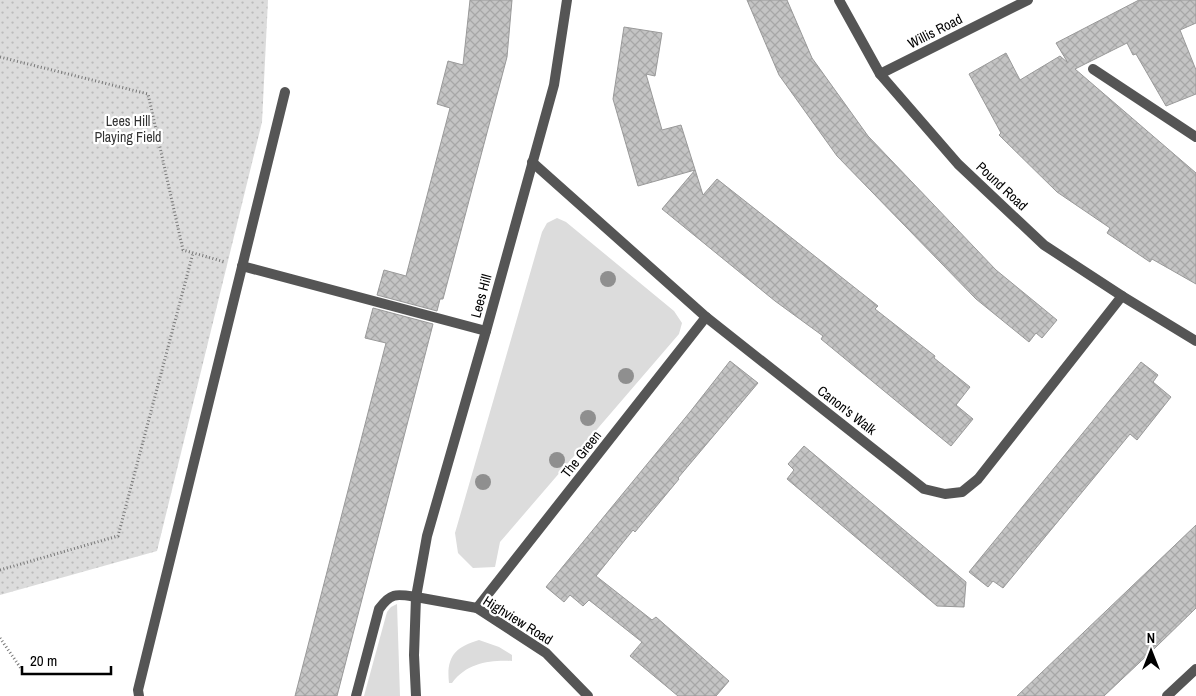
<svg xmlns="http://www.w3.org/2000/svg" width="1196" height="696" viewBox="0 0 1196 696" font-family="'Archivo Narrow',sans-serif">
<defs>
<pattern id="park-dots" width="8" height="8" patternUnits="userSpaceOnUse" patternTransform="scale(1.25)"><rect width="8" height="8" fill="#dcdcdc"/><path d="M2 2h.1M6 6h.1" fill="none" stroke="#bbb" stroke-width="1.8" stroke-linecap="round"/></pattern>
<pattern id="building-cross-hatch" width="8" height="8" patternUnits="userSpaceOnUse" patternTransform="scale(1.25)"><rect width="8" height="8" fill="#c4c4c4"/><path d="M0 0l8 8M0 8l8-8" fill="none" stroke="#a7a7a7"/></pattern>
</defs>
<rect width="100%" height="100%" fill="#fff"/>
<!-- green -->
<g fill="#dcdcdc">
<polygon points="557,218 566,222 674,311 682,323 679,334 500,542 495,567 473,568 458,553 455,533 542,232 547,223"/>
<polygon points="397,604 400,696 364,696 387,612 391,607"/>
<path d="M 479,640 L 499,647 L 512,655 L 512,661 C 489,660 467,663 452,683 L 449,683 C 446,657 455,647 479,640 Z"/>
</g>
<!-- park -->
<polygon fill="url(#park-dots)" points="0,0 268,0 262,122 157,551 0,595"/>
<!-- building -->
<g fill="url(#building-cross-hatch)" stroke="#999">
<polygon points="470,0 512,0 507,57 443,299 440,299 437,311 377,295 384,270 406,276 450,108 437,104 448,61 463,65"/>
<polygon points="747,0 787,0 812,58 868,136 996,270 1057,320 1042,338 1036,333 1029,342 976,299 837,156 779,75"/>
<polygon points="1139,0 1196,0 1196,23 1180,30 1196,70 1196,94 1166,106 1136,54 1133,55 1127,43 1075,69 1196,173 1196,284 1152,259 1150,262 1107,233 1110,228 1057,192 999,135 1001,133 969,74 1006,53 1020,80 1060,56 1068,63 1056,43"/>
<polygon points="624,27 662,33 655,76 646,74 662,130 681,125 703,195 717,179 878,306 875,309 935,356 934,358 970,387 956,405 973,419 951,446 821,339 823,336 775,301 662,209 695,170 638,186 613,99"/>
<polygon points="373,308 433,324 337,696 295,696 386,343 365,338"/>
<polygon points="730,361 758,383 678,478 679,479 635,532 633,530 596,576 652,620 656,617 729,681 716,696 678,696 630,656 642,642 589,600 583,606 570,595 564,602 546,587 690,412"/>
<polygon points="1141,362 1158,375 1153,382 1171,397 1137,440 1130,434 1003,588 993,581 988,587 969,572"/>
<polygon points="804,446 966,582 964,607 937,606 787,479 794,470 788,464"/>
<polygon points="1196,525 1196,608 1157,646 1104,696 1017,696"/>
</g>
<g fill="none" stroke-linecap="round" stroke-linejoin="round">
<!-- path -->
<g stroke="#777" stroke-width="3" stroke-dasharray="1 2.5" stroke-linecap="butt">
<polyline points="0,57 148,94 183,250 225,262"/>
<polyline points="0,570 118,536 193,253"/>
<polyline points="0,638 22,670"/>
</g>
<!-- lane -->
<g stroke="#555" stroke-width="10">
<polyline points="1093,69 1196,137"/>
<polyline points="242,266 486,331"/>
<polyline points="139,696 138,690 285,92"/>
<path d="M 356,696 L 379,609 C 391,592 397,594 416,597"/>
</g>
<!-- street -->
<g stroke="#555" stroke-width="10">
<polyline points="839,0 880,74 958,164 1044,245 1122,296 1196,341"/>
<polyline points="880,74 1028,0"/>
<polyline points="532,162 706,317 924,489 945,494 962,492 978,479 1122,296"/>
<polyline points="416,597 477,608 546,653 588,696"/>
<polyline points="477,608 706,317"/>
<polyline points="416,696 414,655 416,597 427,536 486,331 554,85 567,0"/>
<polyline points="1167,696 1196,669"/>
</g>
</g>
<!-- trees -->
<g fill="#8f8f8f">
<circle cx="608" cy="279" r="8"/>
<circle cx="626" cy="376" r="8"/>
<circle cx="588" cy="418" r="8"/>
<circle cx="557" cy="460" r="8"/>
<circle cx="483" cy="482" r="8"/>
</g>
<g text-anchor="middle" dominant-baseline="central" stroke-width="4.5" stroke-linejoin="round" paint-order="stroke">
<!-- street labels -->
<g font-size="14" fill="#000" stroke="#fff">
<text transform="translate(935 31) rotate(-27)">Willis Road</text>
<text transform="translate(1002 186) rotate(43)">Pound Road</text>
<text transform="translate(481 296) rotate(-75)">Lees Hill</text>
<text transform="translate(847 410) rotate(38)">Canon's Walk</text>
<text transform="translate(581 454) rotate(-52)">The Green</text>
<text transform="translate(518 620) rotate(32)">Highview Road</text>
</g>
<!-- park labels -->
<g font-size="14" fill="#333" stroke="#fff">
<text x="128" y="121">Lees Hill<tspan x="128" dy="16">Playing Field</tspan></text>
</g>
</g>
<!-- north arrow -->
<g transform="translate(1151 651)" stroke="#ffffff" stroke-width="4" paint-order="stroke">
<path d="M0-4L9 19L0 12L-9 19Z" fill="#000000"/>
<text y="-8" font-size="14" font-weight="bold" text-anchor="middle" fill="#000000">N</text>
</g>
<!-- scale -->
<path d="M22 666v8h89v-8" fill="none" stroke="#000000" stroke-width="2.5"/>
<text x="30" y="666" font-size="15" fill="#000000" stroke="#ffffff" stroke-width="4" paint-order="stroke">20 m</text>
</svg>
